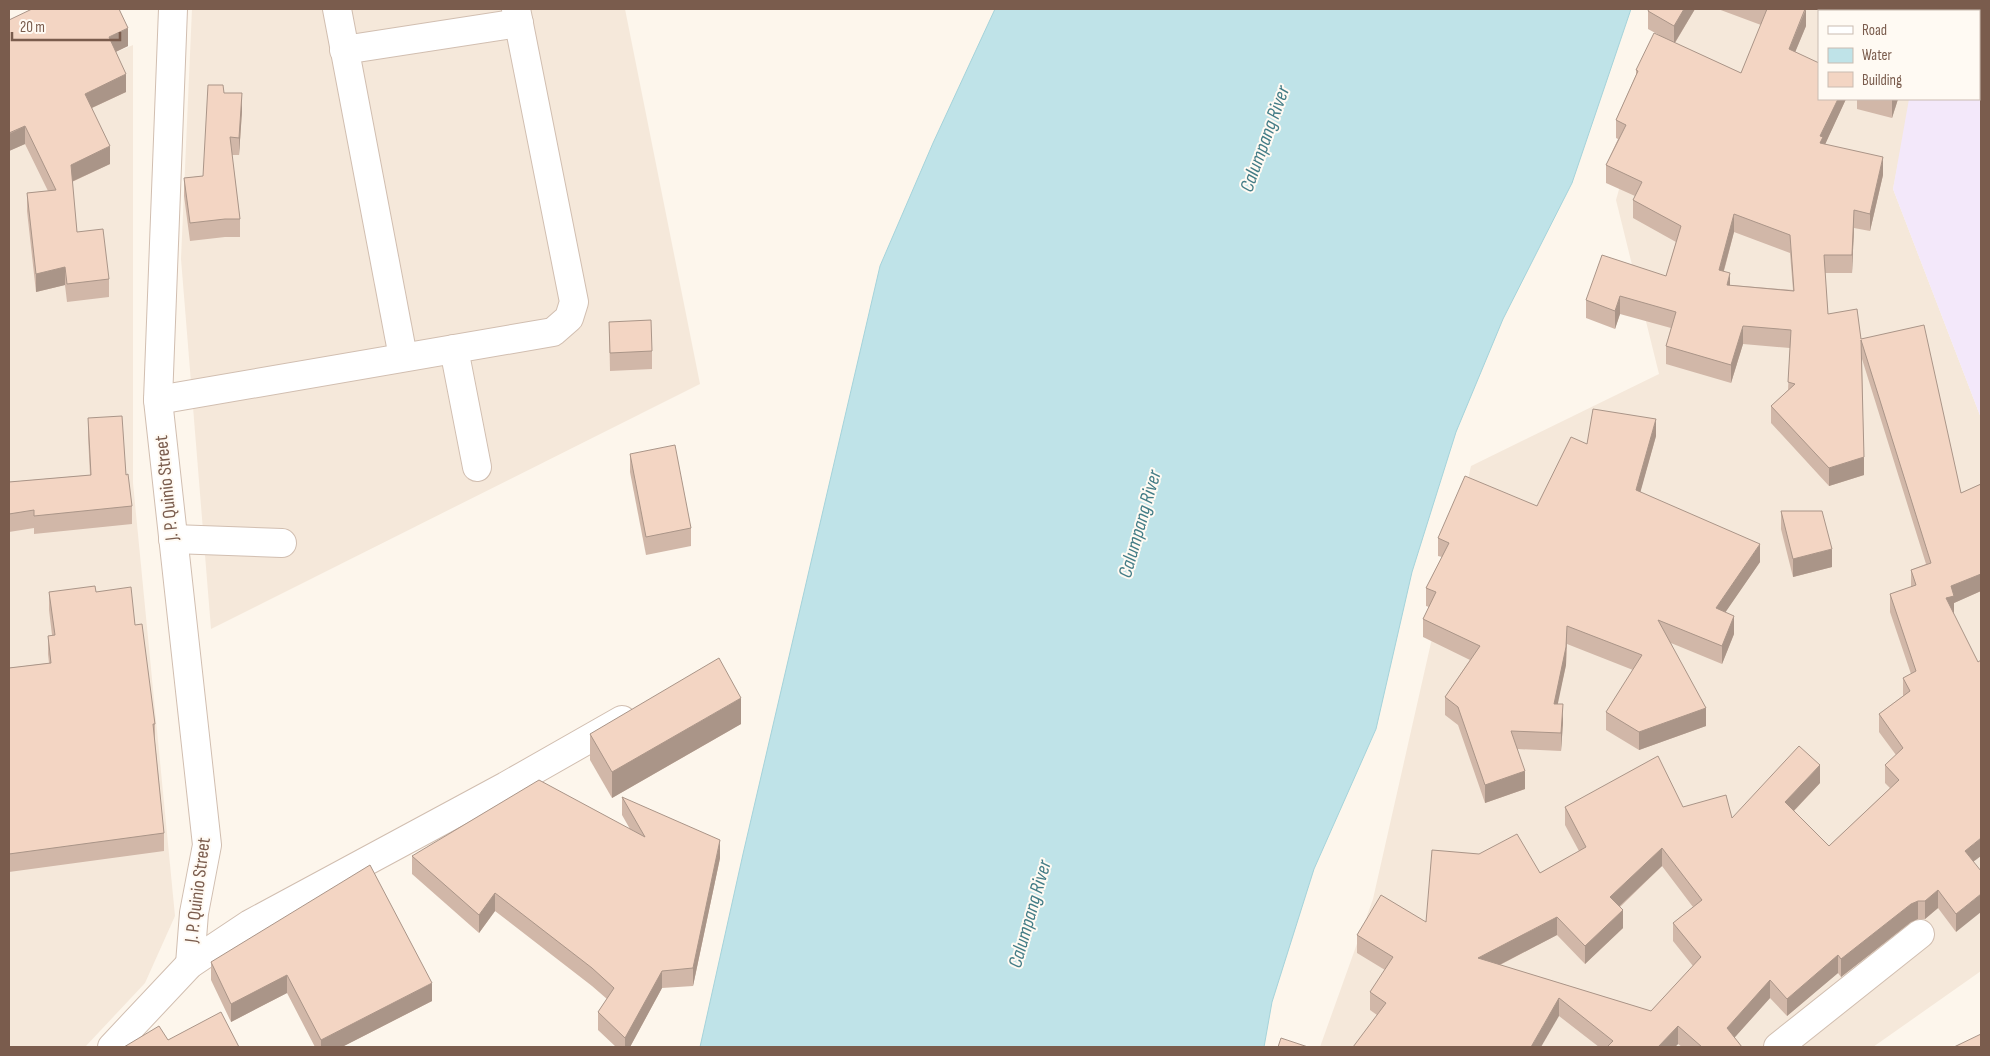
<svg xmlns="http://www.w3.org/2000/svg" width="1990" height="1056" viewBox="0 0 1990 1056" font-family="'Sofia Sans Condensed',sans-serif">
<rect width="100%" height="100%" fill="#fdf6ec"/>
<!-- residential -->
<g fill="#f5e8da">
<polygon points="192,9 625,9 700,384 211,629 181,259"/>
<polygon points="1670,9 1930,9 1929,11 1819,11 1819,99 1911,99 1893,189 1981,418 1981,971 1873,1047 1320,1047 1373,899 1471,466 1659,374 1616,200"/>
<polygon points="133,45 133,483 175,916 145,983 85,1047 9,1047 9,98"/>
</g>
<!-- education -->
<polygon fill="#f3e8fa" points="1925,9 1981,9 1981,418 1893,189 1909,99 1979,99 1979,11 1925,11"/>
<!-- water -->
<polygon fill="#bfe3e8" stroke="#a5d3da" points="995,9 1631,9 1572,183 1503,319 1456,432 1412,572 1376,729 1314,869 1272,1002 1264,1047 700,1047 743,854 880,266 933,143"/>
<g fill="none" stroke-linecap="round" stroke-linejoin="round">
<!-- minor casing -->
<g stroke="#d1beb0" stroke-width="30">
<g id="minor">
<polyline points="173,9 158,400 207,845 194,913 190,964"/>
<polyline points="337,9 403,357"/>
<polyline points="344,50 519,23"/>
<polyline points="454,349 477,467"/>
<polyline points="158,400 553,332 569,318 574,302 516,9"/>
<polyline points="173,539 282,543"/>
<polyline points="112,1047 190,964 250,924 506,786 622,720"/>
<polyline points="1778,1047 1920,934"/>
</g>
</g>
<!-- minor -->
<use href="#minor" stroke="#fff" stroke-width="28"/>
</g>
<!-- wall -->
<g fill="#d1b7a8" fill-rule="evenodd">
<path d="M 1695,9 L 1675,43 L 1741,73 L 1761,25 L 1718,9 L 1806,9 L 1806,26 L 1795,52 L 1819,99 L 1846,99 L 1825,144 L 1883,175 L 1870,231 L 1854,228 L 1852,273 L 1825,273 L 1828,314 L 1861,339 L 1961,493 L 1981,484 L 1981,591 L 1954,603 L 1954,614 L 1974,862 L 1956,932 L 1938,908 L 1925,919 L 1918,919 L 1911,922 L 1841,977 L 1838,973 L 1787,1016 L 1770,998 L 1734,1038 L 1742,1047 L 1682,1047 L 1678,1044 L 1675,1047 L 1599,1047 L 1559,1016 L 1377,1015 L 1370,1010 L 1370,992 L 1385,970 L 1357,953 L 1357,935 L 1426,922 L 1540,873 L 1579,851 L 1565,825 L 1565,807 L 1683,807 L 1732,818 L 1820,783 L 1794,811 L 1829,846 L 1890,788 L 1885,783 L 1885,765 L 1896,755 L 1879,732 L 1879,714 L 1903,696 L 1903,678 L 1911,674 L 1890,612 L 1890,594 L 1911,587 L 1911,570 L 1926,564 L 1862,359 L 1864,475 L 1829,486 L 1771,423 L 1771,406 L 1788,390 L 1790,348 L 1743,344 L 1731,383 L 1666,364 L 1666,346 L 1671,328 L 1620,314 L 1615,329 L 1586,318 L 1586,300 L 1666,276 L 1676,242 L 1633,218 L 1633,200 L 1635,196 L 1606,183 L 1606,165 L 1618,139 L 1616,138 L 1616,120 L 1636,75 L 1636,70 L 1659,35 L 1648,29 L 1648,11 ZM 1734,232 L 1790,253 L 1793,290 L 1730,285 L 1724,271 ZM 1662,866 L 1693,907 L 1673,923 L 1673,941 L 1693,966 L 1651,1011 L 1500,965 L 1557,935 L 1585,964 L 1623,928 L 1620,907 Z"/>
<polygon points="9,20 128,46 116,52 126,92 92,108 110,164 72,182 77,232 109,279 109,297 67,302 65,285 36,292 27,211 27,193 48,191 25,144 9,151"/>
<polygon points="224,93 242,111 239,155 232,155 240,219 240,237 225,237 190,241 184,196 184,178 203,176"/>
<polygon points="1857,99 1898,99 1892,118 1857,109"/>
<polygon points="609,322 652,351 652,369 610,371"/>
<polygon points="88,418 126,475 132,506 132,524 34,534 34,528 9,532 9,482 90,475 88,436"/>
<polygon points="1656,436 1640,492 1760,562 1725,612 1734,634 1722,664 1671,643 1706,726 1639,750 1606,730 1606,712 1633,670 1567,644 1566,665 1557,704 1563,722 1561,751 1517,749 1525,789 1485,803 1458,725 1445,715 1445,697 1470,660 1423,637 1423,619 1429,607 1426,606 1426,588 1442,557 1438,556 1438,538 1537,506 1587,444"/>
<polygon points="630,454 691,528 691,546 646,555 630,472"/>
<polygon points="1781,511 1832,567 1793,577 1781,529"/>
<polygon points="49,592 96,592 135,625 155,724 155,742 164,833 164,851 9,872 9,668 49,663 48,654 48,636 52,635 49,610"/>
<polygon points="741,724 612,798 590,760 590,734"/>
<polygon points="622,797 720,858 693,986 662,988 630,1047 616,1047 598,1030 598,1012 607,999 592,986 495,911 479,933 412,874 412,856 630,829 622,815"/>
<polygon points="211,962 432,1001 342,1047 315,1047 287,993 231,1022 211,980"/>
</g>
<!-- shaded-wall -->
<g fill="#aa9588">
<polygon points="1684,9 1695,9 1674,44 1674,26"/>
<polygon points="1806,9 1806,26 1789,67 1789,49"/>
<polygon points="128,28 128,46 109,55 109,37"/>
<polygon points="126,74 126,92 85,111 85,94"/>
<polygon points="242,93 242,111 239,155 239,138"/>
<polygon points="1838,99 1846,99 1823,149 1820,161 1820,136"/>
<polygon points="1893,99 1898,99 1892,118 1892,100"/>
<polygon points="25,126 25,144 9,151 9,134"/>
<polygon points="110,146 110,164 71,182 71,165"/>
<polygon points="1883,157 1883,175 1870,231 1870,214"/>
<polygon points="1854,210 1854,228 1852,273 1852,255"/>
<polygon points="1734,214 1734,232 1719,288 1719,270"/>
<polygon points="65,267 65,285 36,292 36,274"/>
<polygon points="1730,273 1730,291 1727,285"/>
<polygon points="1620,296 1620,314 1615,329 1615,311"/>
<polygon points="1743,326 1743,344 1731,383 1731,365"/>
<polygon points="1656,419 1656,436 1636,508 1636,490"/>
<polygon points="1864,457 1864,475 1829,486 1829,468"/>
<polygon points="1760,544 1760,562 1716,626 1716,608"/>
<polygon points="1832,549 1832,567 1793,577 1793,559"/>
<polygon points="1981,574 1981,591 1954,603 1954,614 1946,616 1946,598 1951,586"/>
<polygon points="1734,616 1734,634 1722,664 1722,646"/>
<polygon points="1567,626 1566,665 1554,722 1554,704"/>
<polygon points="741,698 741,724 612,798 612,772"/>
<polygon points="1563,704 1563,722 1561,751 1561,733"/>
<polygon points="1706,708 1706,726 1639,750 1639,732"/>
<polygon points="1820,765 1820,783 1785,820 1785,802"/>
<polygon points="1525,771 1525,789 1485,803 1485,785"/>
<polygon points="1981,838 1981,856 1965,868 1965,851"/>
<polygon points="720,840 720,858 693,986 693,968"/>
<polygon points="1662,848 1662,866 1610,915 1610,897"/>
<polygon points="1938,890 1938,908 1925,919 1925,901"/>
<polygon points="495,893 495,911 479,933 479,915"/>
<polygon points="1981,894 1981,912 1956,932 1956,914"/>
<polygon points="1918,901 1918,919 1911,922 1841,977 1841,959 1911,904"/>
<polygon points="1623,910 1623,928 1585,964 1585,946"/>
<polygon points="1557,917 1557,935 1478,976 1478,958"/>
<polygon points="1838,955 1838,973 1787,1016 1787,999"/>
<polygon points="662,971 662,988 630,1047 625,1047 625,1038"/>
<polygon points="287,975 287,993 231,1022 231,1004"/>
<polygon points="1770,980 1770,998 1727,1046 1727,1028"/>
<polygon points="432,983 432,1001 342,1047 321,1047 321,1040"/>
<polygon points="1559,998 1559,1016 1541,1047 1531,1047"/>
<polygon points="1678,1026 1678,1044 1675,1047 1658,1047"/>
</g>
<!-- building -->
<g fill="#f3d5c3" stroke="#aa9588" fill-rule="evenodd">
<polygon points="32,9 119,9 128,28 109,37 126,74 85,94 110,146 71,165 77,232 103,229 109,279 67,284 65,267 36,274 27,193 56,190 25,126 9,133 9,20"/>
<polygon points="1649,9 1684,9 1674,26 1648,11"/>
<path d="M 1767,9 L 1805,9 L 1789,49 L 1819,63 L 1819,99 L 1838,99 L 1820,136 L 1823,137 L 1820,143 L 1883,157 L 1870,214 L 1854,210 L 1852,255 L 1824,255 L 1828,314 L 1857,309 L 1861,339 L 1924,325 L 1961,493 L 1981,484 L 1981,574 L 1951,586 L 1954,596 L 1946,598 L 1978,662 L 1981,660 L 1981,838 L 1965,851 L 1981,871 L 1981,894 L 1956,914 L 1938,890 L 1925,901 L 1918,901 L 1911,904 L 1841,959 L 1838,955 L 1787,999 L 1770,980 L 1727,1028 L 1742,1047 L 1702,1047 L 1678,1026 L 1658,1047 L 1607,1047 L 1613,1041 L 1559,998 L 1531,1047 L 1353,1047 L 1386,1003 L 1370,992 L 1393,957 L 1357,935 L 1381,895 L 1426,922 L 1432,850 L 1479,854 L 1517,834 L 1540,873 L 1586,847 L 1565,807 L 1658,756 L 1683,807 L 1726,795 L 1732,818 L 1799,746 L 1820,765 L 1785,802 L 1829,846 L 1899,780 L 1885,765 L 1903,748 L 1879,714 L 1910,691 L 1903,678 L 1916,671 L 1890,594 L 1916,585 L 1911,570 L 1931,563 L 1861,340 L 1864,457 L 1829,468 L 1771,406 L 1795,384 L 1788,382 L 1791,330 L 1743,326 L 1731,365 L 1666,346 L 1676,312 L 1620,296 L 1615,311 L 1586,300 L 1602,255 L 1666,276 L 1681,226 L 1633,200 L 1642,182 L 1606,165 L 1626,125 L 1616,120 L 1638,71 L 1636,70 L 1654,33 L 1741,73 ZM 1734,214 L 1790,235 L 1794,291 L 1727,285 L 1730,273 L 1719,270 ZM 1662,848 L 1702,900 L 1673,923 L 1701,957 L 1651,1011 L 1478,958 L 1557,917 L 1585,946 L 1623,910 L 1610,897 Z"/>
<polygon points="208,85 223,85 224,93 242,93 239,138 230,137 240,219 225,219 190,223 184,178 203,176"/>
<polygon points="651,320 652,351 610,353 609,322"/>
<polygon points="1593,409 1656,419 1636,490 1760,544 1716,608 1734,616 1722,646 1658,620 1706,708 1639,732 1606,712 1642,655 1567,626 1566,647 1554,704 1563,704 1561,733 1511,731 1525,771 1485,785 1458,707 1445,697 1480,646 1423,619 1436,592 1426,588 1449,543 1438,538 1465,476 1537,506 1571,437 1587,444"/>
<polygon points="122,416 126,475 128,474 132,506 34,516 34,510 9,514 9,482 91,475 88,418"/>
<polygon points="675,445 691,528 646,537 630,454"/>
<polygon points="1781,511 1822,511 1832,549 1793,559"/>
<polygon points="95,586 96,592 131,587 135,625 142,624 155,724 153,724 164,833 9,854 9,668 51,663 48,636 55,635 49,592"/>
<polygon points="719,658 741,698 612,772 590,734"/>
<polygon points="539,780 645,837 622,797 720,840 693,968 662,971 625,1038 598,1012 614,988 592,968 495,893 479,915 412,856"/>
<polygon points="370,865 432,983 321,1040 287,975 231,1004 211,962"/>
<polygon points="221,1012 239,1047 124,1047 159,1026 168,1040"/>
<polygon points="1981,1034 1981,1047 1954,1047"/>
<polygon points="1281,1038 1308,1047 1278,1047"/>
</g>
<g text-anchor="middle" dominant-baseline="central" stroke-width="4" stroke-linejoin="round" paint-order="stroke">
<!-- street labels -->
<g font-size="19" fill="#7a5c4d" stroke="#fffaf3">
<text transform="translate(167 488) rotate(-96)">J. P. Quinio Street</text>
<text transform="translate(198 890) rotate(-83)">J. P. Quinio Street</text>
</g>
<!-- water labels -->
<g font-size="20" font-style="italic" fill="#437c86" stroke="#fffaf3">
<text transform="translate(1265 139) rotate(-70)">Calumpang River</text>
<text transform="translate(1140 524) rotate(-74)">Calumpang River</text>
<text transform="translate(1030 914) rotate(-74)">Calumpang River</text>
</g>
</g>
<!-- border -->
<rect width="1990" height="1056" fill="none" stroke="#7a5c4d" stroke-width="20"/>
<!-- legend -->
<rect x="1818" y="10" width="162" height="90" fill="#fffaf3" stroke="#cabbb1"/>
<rect x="1828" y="26" width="25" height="8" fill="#ffffff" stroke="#cabbb1"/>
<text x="1862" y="35" font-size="15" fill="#7a5c4d">Road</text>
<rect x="1828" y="48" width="25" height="15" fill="#bfe3e8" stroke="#cabbb1"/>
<text x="1862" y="60" font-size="15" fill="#7a5c4d">Water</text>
<rect x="1828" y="72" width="25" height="15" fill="#f3d5c3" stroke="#cabbb1"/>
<text x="1862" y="85" font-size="15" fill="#7a5c4d">Building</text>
<!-- scale -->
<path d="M12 32v8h108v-8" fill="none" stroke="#7a5c4d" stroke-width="2.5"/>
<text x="20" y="32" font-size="15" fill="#7a5c4d" stroke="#fffaf3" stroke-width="4" paint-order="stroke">20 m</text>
</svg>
